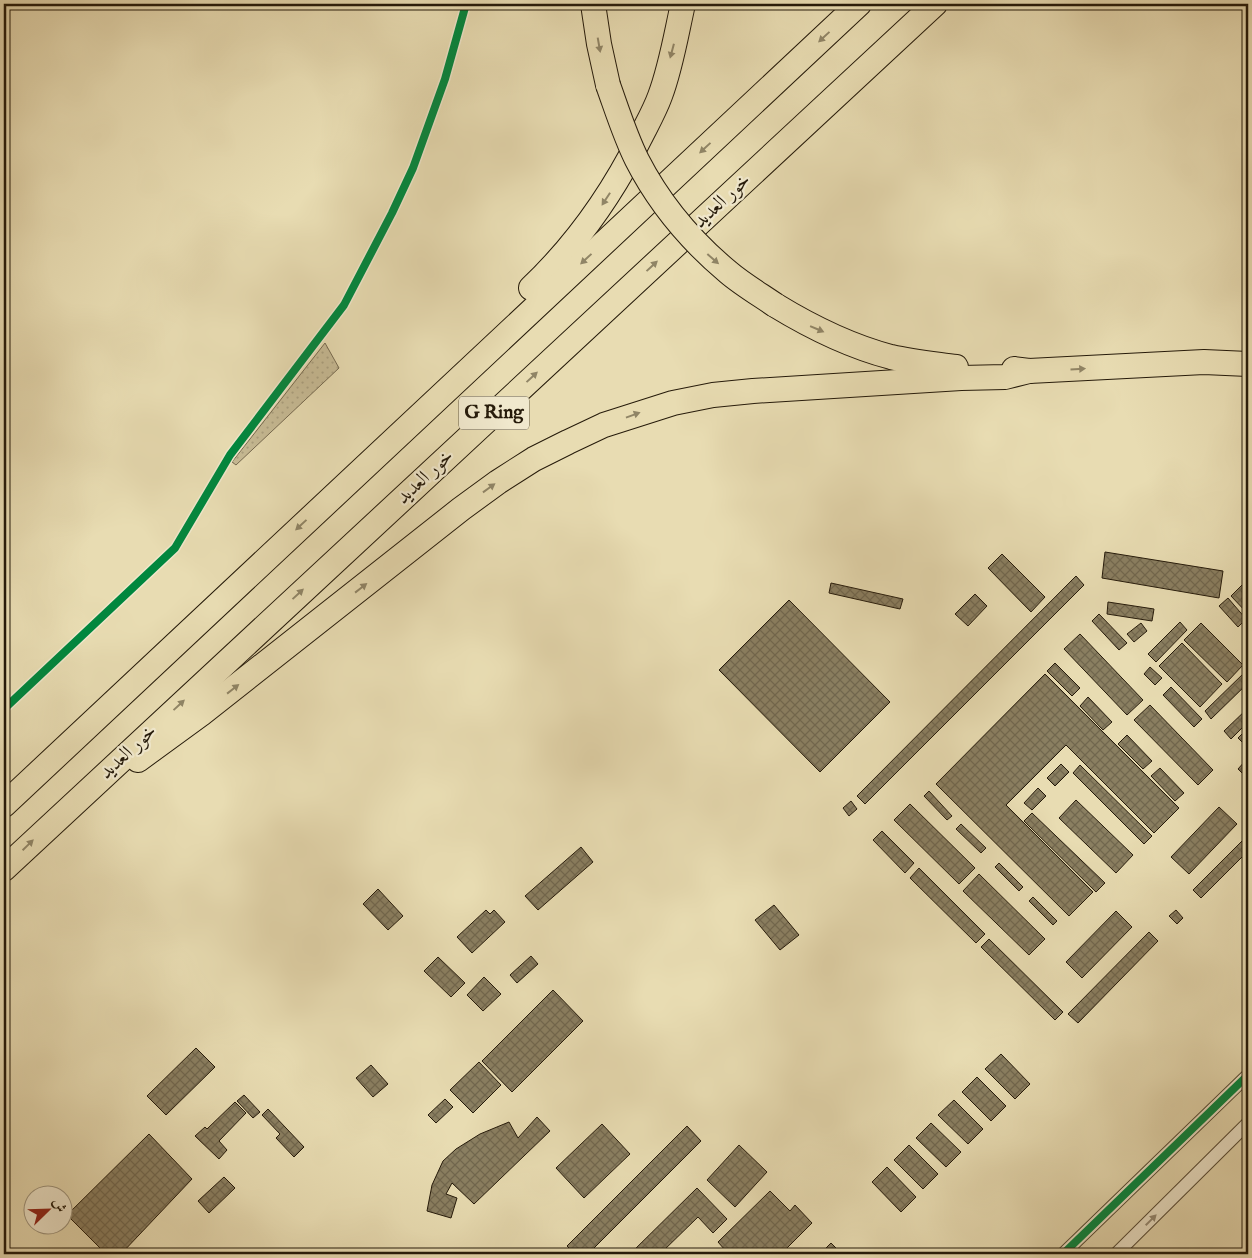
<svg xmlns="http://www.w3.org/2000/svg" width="1252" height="1258" viewBox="0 0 1252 1258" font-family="'IM FELL English',Amiri,serif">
<defs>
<pattern id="grass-dots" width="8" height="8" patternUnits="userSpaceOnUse" patternTransform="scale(1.25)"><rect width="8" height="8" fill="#c7bb95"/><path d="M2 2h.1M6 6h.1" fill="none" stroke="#aba07f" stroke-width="1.8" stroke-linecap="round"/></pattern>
<pattern id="building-cross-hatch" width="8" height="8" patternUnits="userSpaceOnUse" patternTransform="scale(1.25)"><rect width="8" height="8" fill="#8a7f61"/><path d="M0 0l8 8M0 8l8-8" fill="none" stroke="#71674e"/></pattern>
</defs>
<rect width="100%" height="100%" fill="#e8dcb2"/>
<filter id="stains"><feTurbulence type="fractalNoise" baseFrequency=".004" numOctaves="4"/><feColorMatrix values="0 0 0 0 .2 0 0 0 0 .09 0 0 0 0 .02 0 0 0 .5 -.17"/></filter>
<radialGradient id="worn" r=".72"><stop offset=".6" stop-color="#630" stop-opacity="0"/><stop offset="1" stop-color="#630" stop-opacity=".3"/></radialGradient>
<!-- grass -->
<polygon fill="url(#grass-dots)" stroke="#766a50" points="325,343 339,368 236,465 232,462"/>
<!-- building -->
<g fill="url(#building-cross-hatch)" stroke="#251a0a">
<polygon points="1105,552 1223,571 1219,598 1102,578"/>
<polygon points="1002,554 1045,597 1031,612 988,568"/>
<polygon points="1076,576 1084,585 865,804 857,796"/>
<polygon points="1248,579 1248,614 1231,596"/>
<polygon points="831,583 903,599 900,609 829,593"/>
<polygon points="975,594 987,606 968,626 955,614"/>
<polygon points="1228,598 1246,619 1238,627 1219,606"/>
<polygon points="789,600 890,702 820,772 719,670"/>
<polygon points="1108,602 1154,609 1152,621 1107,614"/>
<polygon points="1099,614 1127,643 1119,650 1092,621"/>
<polygon points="1180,622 1187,630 1156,662 1148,654"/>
<polygon points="1141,623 1147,631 1134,642 1127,634"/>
<polygon points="1201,623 1243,665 1227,682 1184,640"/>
<polygon points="1080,634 1143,700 1127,715 1064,649"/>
<polygon points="1182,643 1222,684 1200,707 1159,666"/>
<polygon points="1055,663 1080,688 1072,696 1047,671"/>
<polygon points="1150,667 1162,678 1155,685 1144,674"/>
<polygon points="1245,672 1248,675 1248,683 1211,719 1205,711"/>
<polygon points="1045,674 1179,808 1154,833 1066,745 1006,805 1093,892 1069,916 936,784"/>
<polygon points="1171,687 1202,719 1194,727 1163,695"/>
<polygon points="1088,697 1112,722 1103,730 1080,706"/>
<polygon points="1150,705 1213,770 1198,785 1134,720"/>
<polygon points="1248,708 1248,722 1231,739 1224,731"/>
<polygon points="1248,728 1248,748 1238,738"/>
<polygon points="1127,735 1152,761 1143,769 1118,744"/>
<polygon points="1246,760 1248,762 1248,779 1238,769"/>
<polygon points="1061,764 1069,772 1055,786 1047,778"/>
<polygon points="1080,765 1152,836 1144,844 1073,773"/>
<polygon points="1160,768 1184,793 1175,801 1151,776"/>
<polygon points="1038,788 1046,796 1032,810 1024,803"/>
<polygon points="929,791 952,816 947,820 924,796"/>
<polygon points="1076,800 1133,855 1116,873 1059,818"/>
<polygon points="851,801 857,809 849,816 843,808"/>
<polygon points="910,804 975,868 959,884 894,820"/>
<polygon points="1219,807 1237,824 1189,874 1171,857"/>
<polygon points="1032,813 1105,883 1096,892 1024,821"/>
<polygon points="961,824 986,848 981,853 956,829"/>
<polygon points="882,831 914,863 905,873 873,840"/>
<polygon points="1248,835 1248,851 1201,898 1193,890"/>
<polygon points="581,847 593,862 538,910 525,896"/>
<polygon points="999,863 1023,887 1019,891 995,867"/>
<polygon points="919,868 985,934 976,943 910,878"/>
<polygon points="979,874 1045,939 1029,955 963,891"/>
<polygon points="378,889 403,916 388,930 363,904"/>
<polygon points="1033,897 1057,921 1053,925 1029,901"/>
<polygon points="774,905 799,935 780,950 755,920"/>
<polygon points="486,910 490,914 494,910 505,922 472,953 457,937"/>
<polygon points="1176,910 1183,918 1177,924 1169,916"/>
<polygon points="1116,911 1132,927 1082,978 1066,962"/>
<polygon points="1149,932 1158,941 1078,1023 1068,1014"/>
<polygon points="989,939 1063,1012 1055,1020 981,947"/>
<polygon points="531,956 538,964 517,983 510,975"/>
<polygon points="438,957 465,983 451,997 424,971"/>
<polygon points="484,977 501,994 483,1011 467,995"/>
<polygon points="553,990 583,1021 512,1092 482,1061"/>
<polygon points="196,1048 215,1067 166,1115 147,1096"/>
<polygon points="1001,1054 1030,1084 1015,1099 985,1069"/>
<polygon points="479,1062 501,1085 473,1113 450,1090"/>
<polygon points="371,1065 388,1084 373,1097 356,1078"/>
<polygon points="977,1077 1006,1106 991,1121 962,1092"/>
<polygon points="244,1095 260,1112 253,1118 237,1101"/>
<polygon points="445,1099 453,1107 436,1123 428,1115"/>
<polygon points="954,1100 983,1129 968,1144 938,1115"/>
<polygon points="235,1102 246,1113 219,1141 227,1150 219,1159 195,1136 205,1127 207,1129"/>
<polygon points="268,1109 304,1147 294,1157 276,1138 280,1134 262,1115"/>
<polygon points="537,1117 550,1131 474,1204 452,1183 446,1194 457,1198 451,1218 427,1211 432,1185 443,1161 456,1149 480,1134 509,1122 518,1138"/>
<polygon points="931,1123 961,1152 946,1167 916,1138"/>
<polygon points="602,1124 630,1154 584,1198 556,1168"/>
<polygon points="687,1126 701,1141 588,1254 575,1254 567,1246"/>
<polygon points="149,1134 192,1179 121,1254 106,1254 67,1215"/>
<polygon points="739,1145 767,1172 735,1207 707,1180"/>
<polygon points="909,1145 938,1174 923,1189 894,1160"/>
<polygon points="887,1167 916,1197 901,1212 872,1182"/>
<polygon points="224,1177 235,1188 209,1213 198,1201"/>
<polygon points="697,1188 727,1219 713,1233 698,1217 660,1254 630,1254"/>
<polygon points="770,1191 790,1211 795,1205 812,1223 781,1254 721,1254 725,1250 718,1242"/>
<polygon points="831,1243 842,1254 820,1254"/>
</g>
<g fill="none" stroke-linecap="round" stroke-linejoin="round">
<!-- minor casing -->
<g stroke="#564a34" stroke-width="14">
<g id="minor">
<polyline points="1063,1254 1248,1075"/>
<polyline points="1116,1254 1248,1123"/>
</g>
</g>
<!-- motorway casing -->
<g stroke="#251a0a" stroke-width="26">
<g id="motorway">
<polyline points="593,4 599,44 608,85"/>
<path d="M 531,288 C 577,244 612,194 640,138 C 647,124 655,110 660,96 C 671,67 676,35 683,4"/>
<path d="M 775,305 C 811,327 849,346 891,357 C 912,362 934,364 956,367"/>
<polyline points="1014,369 1029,371 1204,362 1248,364"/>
<polyline points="138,760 201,714 461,509 498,482 534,459 568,442 604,425 673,403 713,395 753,391 961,378 1005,377 1029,371"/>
<polyline points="4,805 859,4"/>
<polyline points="4,869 935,4"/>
</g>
</g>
<!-- minor -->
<use href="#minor" stroke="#f0e8cd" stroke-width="12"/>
<!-- motorway -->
<use href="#motorway" stroke="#e8dcb2" stroke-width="24"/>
<!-- motorway-bridge casing -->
<g stroke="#251a0a" stroke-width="26" stroke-linecap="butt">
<path id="motorway-bridge" d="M 608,85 C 617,110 625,136 637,160 C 659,203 691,241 728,272 C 742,284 759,294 775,305"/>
</g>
<!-- motorway-bridge -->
<use href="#motorway-bridge" stroke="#e8dcb2" stroke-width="24"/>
<!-- cycleway casing -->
<g stroke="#f0e8cd" stroke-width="11">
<g id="cycleway">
<polyline points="4,709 175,548 230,455 344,305 392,213 413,168 445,79 466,4"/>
<polyline points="1063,1254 1248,1075"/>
</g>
</g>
<!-- cycleway -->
<use href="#cycleway" stroke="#00873e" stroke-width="8"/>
</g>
<!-- one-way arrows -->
<defs><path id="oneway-solid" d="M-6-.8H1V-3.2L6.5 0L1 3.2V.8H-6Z" transform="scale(1.25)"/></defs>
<g fill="#908566">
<use href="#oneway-solid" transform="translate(824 37) rotate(137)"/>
<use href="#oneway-solid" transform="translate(599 45) rotate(80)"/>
<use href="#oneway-solid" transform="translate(672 51) rotate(105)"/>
<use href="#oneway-solid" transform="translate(705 148) rotate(137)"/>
<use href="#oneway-solid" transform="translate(606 199) rotate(123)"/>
<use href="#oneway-solid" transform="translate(586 259) rotate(137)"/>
<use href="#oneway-solid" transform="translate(713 259) rotate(41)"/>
<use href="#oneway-solid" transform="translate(652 266) rotate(-43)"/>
<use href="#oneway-solid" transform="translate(817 329) rotate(23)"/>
<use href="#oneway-solid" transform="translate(1078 369) rotate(-3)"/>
<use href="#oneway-solid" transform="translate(532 377) rotate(-43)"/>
<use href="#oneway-solid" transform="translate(633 415) rotate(-20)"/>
<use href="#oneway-solid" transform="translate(489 488) rotate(-36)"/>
<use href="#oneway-solid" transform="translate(301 525) rotate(137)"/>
<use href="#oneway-solid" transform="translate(361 588) rotate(-38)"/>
<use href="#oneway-solid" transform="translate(298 594) rotate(-43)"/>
<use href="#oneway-solid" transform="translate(233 689) rotate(-38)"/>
<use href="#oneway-solid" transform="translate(179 705) rotate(-43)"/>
<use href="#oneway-solid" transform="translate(28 845) rotate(-44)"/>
</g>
<use fill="#958b75" href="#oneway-solid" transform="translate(1151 1220) rotate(-45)"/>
<g text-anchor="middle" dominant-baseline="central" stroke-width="4.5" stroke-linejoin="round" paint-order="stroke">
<!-- shield labels -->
<rect fill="#f0e8cd" stroke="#625844" stroke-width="1" x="459" y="396.5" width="70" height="33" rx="4"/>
<g font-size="19" font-weight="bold" fill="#251a0a">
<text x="494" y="413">G Ring</text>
</g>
<!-- street labels -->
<g font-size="20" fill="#251a0a" stroke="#f0e8cd">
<text transform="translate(722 201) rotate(-43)">خور العديد</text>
<text transform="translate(425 477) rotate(-43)">خور العديد</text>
<text transform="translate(128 752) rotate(-43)">خور العديد</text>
</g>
</g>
<!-- margin -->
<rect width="1252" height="1258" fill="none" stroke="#e8dcb2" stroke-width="20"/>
<rect x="5" y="5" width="1242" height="1248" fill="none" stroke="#251a0a" stroke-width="2.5"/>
<rect x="10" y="10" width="1232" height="1238" fill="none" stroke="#251a0a"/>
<!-- north arrow -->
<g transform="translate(48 1210) rotate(67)"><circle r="24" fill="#f0e8cd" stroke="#9f967f"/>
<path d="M0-4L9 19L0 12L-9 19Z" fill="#8f2418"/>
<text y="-8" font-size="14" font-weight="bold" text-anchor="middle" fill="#251a0a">ش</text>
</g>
<rect width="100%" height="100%" filter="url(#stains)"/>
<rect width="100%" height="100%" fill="url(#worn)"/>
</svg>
